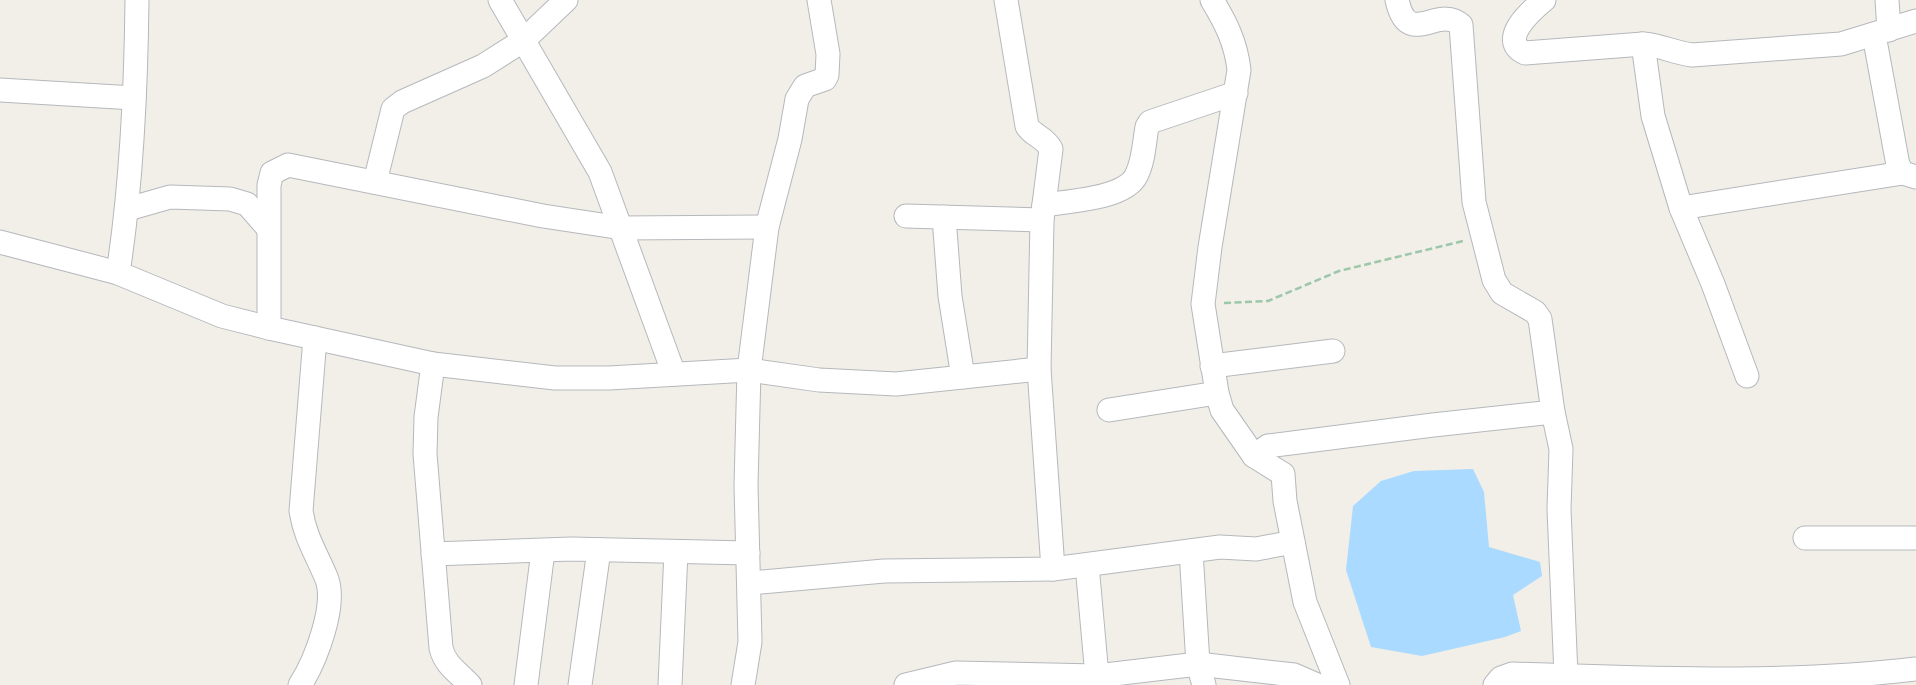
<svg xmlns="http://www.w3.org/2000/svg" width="1916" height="685" viewBox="0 0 1916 685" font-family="'Asap Condensed',sans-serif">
<rect width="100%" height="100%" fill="#f1efe8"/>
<!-- water -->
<polygon fill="#aadaff" points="1473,469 1484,492 1489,547 1540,562 1542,576 1513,595 1521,631 1505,637 1422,656 1371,647 1346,570 1353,506 1381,481 1414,471"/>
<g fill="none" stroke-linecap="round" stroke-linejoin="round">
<!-- minor casing -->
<g stroke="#b5b8bc" stroke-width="25">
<g id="minor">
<polyline points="500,0 600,172 674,374"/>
<path d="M 1006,0 L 1027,126 C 1033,136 1045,137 1051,149 L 1042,220 L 1039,369 L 1053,569"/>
<path d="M 1212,0 C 1226,23 1236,43 1239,70 L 1210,247 L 1203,304 L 1217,393 L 1222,410 L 1254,456 L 1283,474 L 1285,501 L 1305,602 L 1338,685"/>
<path d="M 1397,0 C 1408,50 1438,4 1461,25 L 1474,202 L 1494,280 L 1502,293 L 1535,312 L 1540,319 L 1553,412 L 1561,449 L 1559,509 L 1566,676"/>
<path d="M 1544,0 C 1532,10 1497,40 1525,53 L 1643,44 C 1660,45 1675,53 1692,55 L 1841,44 L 1916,21"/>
<polyline points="1887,0 1889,30"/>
<polyline points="1874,35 1898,165 1903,173 1916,177"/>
<polyline points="1643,44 1653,116 1681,208 1713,284 1747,376"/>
<polyline points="0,90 134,98"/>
<polyline points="375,182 393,109 402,102 483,66 524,40 566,0"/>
<path d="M 1044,205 C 1068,201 1124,199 1136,176 C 1144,161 1144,143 1147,127 L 1150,122 L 1236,93"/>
<polyline points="1681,208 1903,173"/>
<polyline points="128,209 170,197 230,199 247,204 268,228"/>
<polyline points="906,216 1042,220"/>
<polyline points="944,217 950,296 963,377"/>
<polyline points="0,242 118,273 222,316 269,328 433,364 555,378 609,378 749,370 819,380 896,384 1039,369"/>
<path d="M 118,273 C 132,182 136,91 137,0"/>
<polyline points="269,328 269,185 272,173 288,165 543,216 622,228 767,227"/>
<path d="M 433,364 L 426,417 L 425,454 L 441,648 C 445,665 458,672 470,685"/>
<polyline points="1212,366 1333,351"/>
<polyline points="1109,410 1217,393"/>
<polyline points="1254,456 1268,446 1433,425 1553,412"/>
<polyline points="1805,538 1916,538"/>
<polyline points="1191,551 1198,664 1204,685"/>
<polyline points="433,554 571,549 748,553"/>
<polyline points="1087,565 1097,676"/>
<polyline points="750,583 884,571 1053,569 1220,547 1256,549 1293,542"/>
<path d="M 300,685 C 315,662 338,604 326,577 C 316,553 305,537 301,511 L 315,338"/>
<polyline points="526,685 543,551"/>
<polyline points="580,685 599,550"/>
<polyline points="670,685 676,552"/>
<polyline points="743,685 750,642 746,485 749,370 767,227 790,139 797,99 805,86 825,79 827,75 828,54 819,0"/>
<polyline points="906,685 956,673 1097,676 1198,664 1294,675 1317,685"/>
<path d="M 1495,685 L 1501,678 L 1512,674 C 1646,678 1783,685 1916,669"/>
</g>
</g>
<!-- path -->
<polyline stroke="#9cc7a9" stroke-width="2.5" stroke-dasharray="7 3.5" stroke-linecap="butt" points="1224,303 1268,301 1339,271 1463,241"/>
<!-- minor -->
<use href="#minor" stroke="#fff" stroke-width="23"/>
</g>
</svg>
